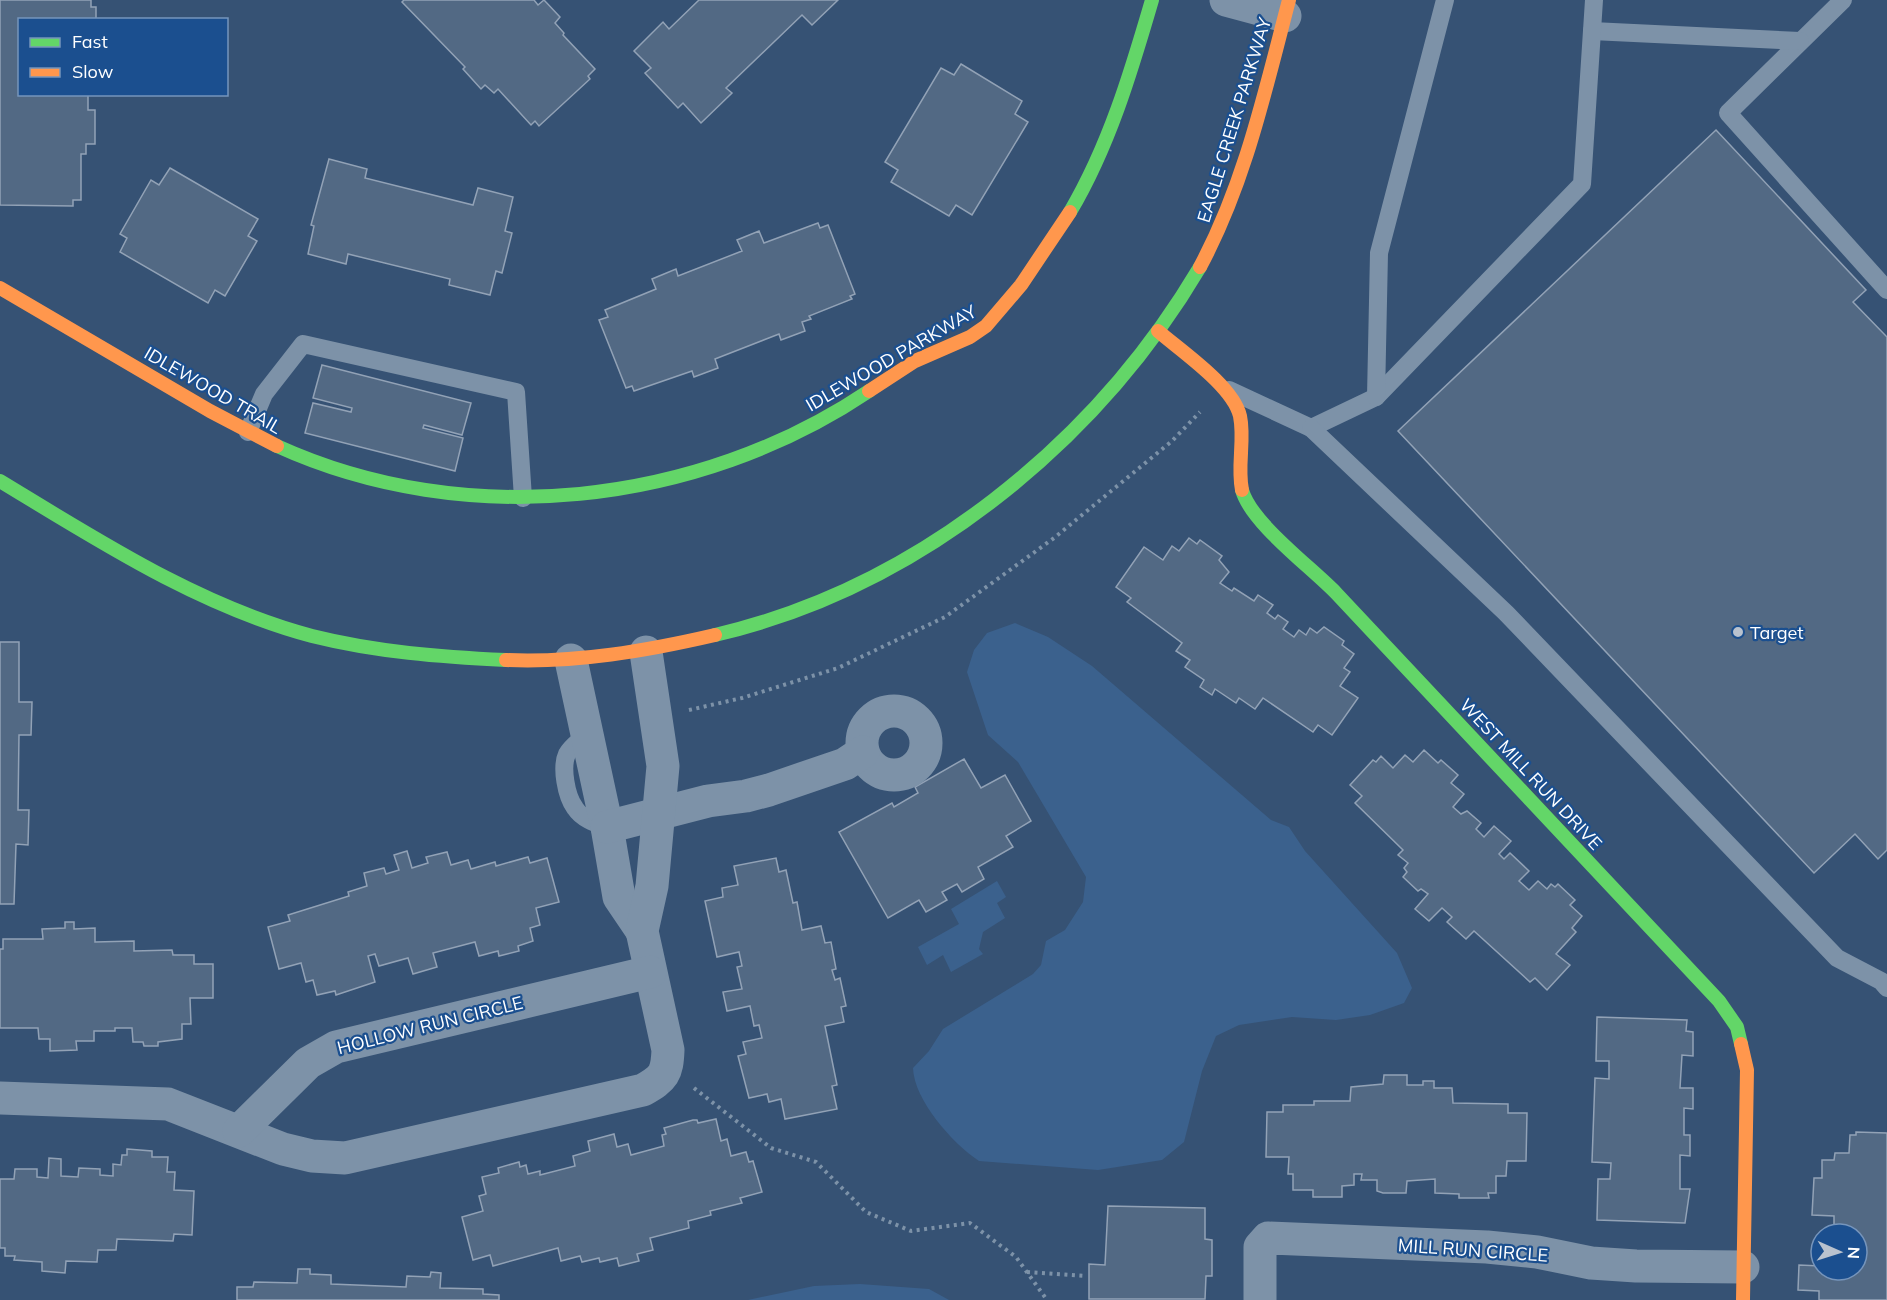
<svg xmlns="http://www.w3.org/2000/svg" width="1887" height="1300" viewBox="0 0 1887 1300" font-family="Mulish,sans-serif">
<rect width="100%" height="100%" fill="#365274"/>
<!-- water -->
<g fill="#3b618d">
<path d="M 1015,623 L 1048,637 L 1092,666 L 1271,820 L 1289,827 L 1305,851 L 1397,953 L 1412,988 L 1404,1003 L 1370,1015 L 1336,1020 L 1292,1017 L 1239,1025 L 1216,1036 L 1202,1071 L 1184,1142 L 1162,1160 L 1098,1170 L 979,1161 C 952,1143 914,1100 913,1068 L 929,1051 L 943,1029 L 1033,974 L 1041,965 L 1046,941 L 1065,930 L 1083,902 L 1086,877 L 1018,762 L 988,735 L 967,672 L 974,650 L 987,633 Z"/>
<polygon points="997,881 1006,897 997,903 1005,918 983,932 979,949 983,954 951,972 943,955 927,965 918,947 959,924 951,909"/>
<polygon points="860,1284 929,1289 949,1300 748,1300 814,1286"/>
</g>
<!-- building -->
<g fill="#526984" stroke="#92a2b6" stroke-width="1.5">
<polygon points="0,0 91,0 91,7 96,7 96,20 20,20 20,94 88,94 88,110 95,110 95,144 86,144 86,154 81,154 81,200 73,200 73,206 0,205"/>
<polygon points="404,0 534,0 538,5 544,0 560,17 555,23 564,33 563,35 595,69 588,76 590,79 539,126 535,121 531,125 498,89 494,93 485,85 481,89 463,69 465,67 402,2"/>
<polygon points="699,0 838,0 812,25 802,15 726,88 732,93 701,123 683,103 678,108 645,73 651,68 634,51 663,22 669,29"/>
<polygon points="961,64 1022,101 1015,114 1028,122 972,215 956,205 949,216 891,182 898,170 885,162 941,68 954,75"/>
<polygon points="1716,130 1866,290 1853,302 1887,337 1887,850 1878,859 1855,834 1814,873 1398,431"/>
<polygon points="329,159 367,169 365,178 473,205 478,188 513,197 505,231 512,233 502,273 496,271 490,295 449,285 450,279 348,254 346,264 308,254 314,226 311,225"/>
<polygon points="170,168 258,219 248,236 257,241 225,296 215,290 208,303 120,252 127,238 120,234 151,180 159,185"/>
<polygon points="818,223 820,228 828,225 855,294 850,296 852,299 809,316 811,319 802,322 805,331 781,340 779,334 715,359 718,368 694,377 692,371 634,391 632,386 626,388 599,320 608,317 605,310 656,289 652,279 676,269 678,276 742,251 737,240 759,231 764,243"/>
<polygon points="322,365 471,403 462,435 424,425 423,428 463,438 455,471 305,433 313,403 351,412 352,408 313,398"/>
<polygon points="1189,538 1197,544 1200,540 1222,556 1219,560 1229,572 1220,583 1232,591 1234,588 1254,601 1258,595 1273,605 1267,613 1275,619 1278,615 1288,622 1283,629 1294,637 1299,630 1306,635 1310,628 1317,633 1324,627 1344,641 1342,645 1354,654 1344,668 1350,672 1340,686 1358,698 1332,735 1318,725 1313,732 1263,698 1255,709 1239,698 1236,703 1215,689 1212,695 1200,687 1204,680 1185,667 1190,660 1176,651 1182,643 1127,602 1131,598 1116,587 1144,547 1163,560 1172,546 1179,551"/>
<polygon points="0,642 19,642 19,702 32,702 31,735 19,735 18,810 29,810 28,845 16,844 14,904 0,904"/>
<polygon points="1424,750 1438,763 1441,760 1458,775 1451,783 1464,794 1453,807 1461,814 1467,811 1481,823 1476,829 1484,837 1494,826 1511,841 1499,854 1504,859 1510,853 1529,871 1519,881 1529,890 1538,881 1547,889 1551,884 1555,887 1558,884 1575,900 1570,905 1582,916 1572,928 1576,932 1556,954 1570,965 1547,990 1535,978 1530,982 1474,931 1466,939 1447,922 1452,917 1442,908 1429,921 1415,909 1428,894 1421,889 1418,891 1403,877 1407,872 1404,868 1408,863 1398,855 1403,850 1355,803 1362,796 1350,785 1373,760 1376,762 1381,756 1393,768 1405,755 1413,762"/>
<polygon points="964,759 981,788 1005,775 1031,821 1006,836 1013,847 978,867 984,879 962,892 957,884 942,892 947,900 926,912 919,900 888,918 839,832 892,803 894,807 918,793 915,787"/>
<polygon points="407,851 412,868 428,863 426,857 447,852 451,865 468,860 471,869 495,862 496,866 528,857 530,863 547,858 559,902 536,908 540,925 530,928 533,941 518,946 519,951 499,956 498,951 479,956 475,942 433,953 437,967 413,974 408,958 379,966 375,954 368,956 375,982 336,995 335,991 317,995 313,980 306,982 301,963 279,969 268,927 290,921 288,915 349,896 348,892 367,886 364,873 384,868 386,874 399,870 394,855"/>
<polygon points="776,858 779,872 786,870 793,903 797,902 802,930 821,926 825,943 831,942 836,969 832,970 835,980 840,978 846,1006 841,1007 844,1022 825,1026 837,1085 832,1086 837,1109 785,1119 781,1099 769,1102 767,1094 749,1098 738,1056 746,1054 743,1042 762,1038 759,1025 754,1026 750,1006 727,1011 723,992 742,989 737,967 742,966 739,952 717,957 705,901 723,897 722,888 738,885 734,866"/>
<polygon points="65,922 74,922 74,929 95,928 95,942 134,941 134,951 172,950 173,955 194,955 194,964 213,964 213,998 190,998 191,1024 182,1024 182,1039 158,1042 158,1046 144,1046 143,1042 133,1042 132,1028 115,1028 115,1031 94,1031 94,1041 76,1041 77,1050 50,1051 50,1039 39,1039 38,1028 0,1028 0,949 3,949 3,939 43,939 42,929 65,928"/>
<polygon points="1597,1017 1687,1020 1686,1031 1693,1032 1693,1056 1682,1055 1680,1088 1693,1088 1693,1109 1684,1108 1684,1135 1690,1135 1690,1156 1680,1155 1680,1189 1690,1189 1685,1223 1597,1220 1598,1179 1610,1179 1611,1163 1592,1162 1595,1078 1609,1079 1609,1061 1596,1061"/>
<polygon points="1384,1075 1407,1075 1407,1085 1423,1085 1423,1081 1434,1081 1434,1088 1452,1088 1453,1103 1508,1104 1508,1113 1527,1113 1526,1161 1507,1161 1506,1176 1496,1176 1496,1193 1488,1193 1489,1198 1459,1198 1459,1194 1435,1193 1435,1179 1407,1181 1406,1193 1383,1193 1377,1191 1377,1180 1361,1180 1362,1174 1354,1174 1354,1185 1342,1186 1342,1197 1313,1197 1313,1190 1293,1190 1293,1174 1288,1174 1289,1157 1266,1157 1267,1112 1283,1112 1283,1105 1314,1105 1314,1101 1350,1101 1351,1087 1383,1084"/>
<polygon points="716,1119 721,1141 727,1139 731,1156 746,1152 749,1162 753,1161 762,1192 740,1198 742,1203 710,1211 711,1215 688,1221 689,1228 650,1238 653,1250 637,1254 639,1261 619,1266 617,1258 600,1262 599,1258 582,1262 580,1256 561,1261 558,1248 493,1266 490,1255 473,1260 462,1217 483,1211 479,1196 486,1194 482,1177 499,1173 498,1168 519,1162 520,1167 526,1165 528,1174 540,1171 540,1175 575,1166 573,1156 590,1151 588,1141 614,1134 617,1147 628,1144 631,1155 664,1146 662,1135 666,1134 664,1128 693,1120 697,1120 698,1123"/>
<polygon points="1856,1132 1887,1133 1887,1300 1819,1300 1819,1291 1798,1290 1799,1265 1821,1266 1821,1253 1821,1270 1857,1270 1857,1234 1834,1234 1834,1216 1812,1215 1814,1178 1822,1178 1822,1160 1834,1160 1835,1153 1849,1153 1850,1135 1856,1135"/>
<polygon points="127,1149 152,1151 152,1157 168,1157 167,1172 175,1172 174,1190 194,1191 192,1235 174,1234 173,1241 117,1239 116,1250 98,1250 97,1262 66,1261 65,1273 42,1271 42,1262 14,1260 15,1256 5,1256 5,1248 0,1248 0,1179 14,1179 15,1169 37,1169 37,1177 48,1178 49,1158 61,1159 61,1176 78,1177 79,1168 100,1169 100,1175 113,1176 113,1164 121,1165 122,1155 127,1155"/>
<polygon points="1108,1206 1205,1208 1205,1239 1212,1240 1212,1276 1206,1276 1205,1299 1089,1299 1089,1264 1105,1265"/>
<polygon points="298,1269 310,1269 310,1274 331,1275 331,1284 406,1287 407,1276 430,1277 431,1272 441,1273 440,1288 483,1289 483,1294 499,1295 499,1300 237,1300 237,1287 253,1287 254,1282 297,1283"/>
</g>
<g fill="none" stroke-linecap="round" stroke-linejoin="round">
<!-- path -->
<g stroke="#7d92a8" stroke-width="4" stroke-dasharray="3 4.5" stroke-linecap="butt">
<polyline points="689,710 742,698 838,668 945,617 1054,538 1172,441 1200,412"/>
<polyline points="694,1088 771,1148 816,1162 866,1212 911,1231 970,1223 1016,1257 1047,1300"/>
<polyline points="1027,1272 1085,1276"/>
</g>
<!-- lane -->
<g stroke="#7d92a8" stroke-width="18">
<polyline points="1843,0 1728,113 1887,290"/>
<polyline points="1592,31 1800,41"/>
<polyline points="1229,390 1311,428 1376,397 1582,184 1594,0"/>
<polyline points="1376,397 1379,253 1445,0"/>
<polyline points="1311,428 1506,613 1837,958 1881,981 1887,988"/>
<polyline points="248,432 264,394 303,344 516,392 523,498"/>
<path d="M 587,734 C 581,740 571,746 567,754 C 561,767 566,796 575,808 C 582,819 595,823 607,827"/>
</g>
<!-- street -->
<g stroke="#7d92a8" stroke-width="33">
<polyline points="1226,0 1285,16"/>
<polyline points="571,660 607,827 619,897 642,931"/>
<circle cx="894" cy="743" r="32"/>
<polyline points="607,827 708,801 746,796 769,790 845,764 863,752"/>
<path d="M 0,1098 L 168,1104 L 283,1149 L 312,1156 L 345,1158 L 643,1090 C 664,1078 667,1074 668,1050 L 642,931 L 652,886 L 663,766 L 646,652"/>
<polyline points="239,1131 308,1063 336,1047 650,972"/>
<polyline points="1260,1300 1260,1247 1268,1238 1487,1247 1537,1252 1591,1263 1636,1266 1743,1267"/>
</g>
<!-- fast -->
<g stroke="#63d668" stroke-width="14">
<path d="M 1070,212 C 1109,146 1131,72 1152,0"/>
<path d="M 277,446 C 466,532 698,506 869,391"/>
<path d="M 0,481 C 99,541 199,606 312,636 C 376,652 441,657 506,660"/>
<path d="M 1242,490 C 1251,523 1311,567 1336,593 C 1464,729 1591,865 1719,1001 L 1737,1027 L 1741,1044"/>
<path d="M 715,635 C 917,588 1095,444 1200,267"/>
</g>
<!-- slow -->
<g stroke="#ff974d" stroke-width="14">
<path d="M 1200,267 C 1245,183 1265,91 1289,0"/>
<polyline points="0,288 210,411 277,446"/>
<path d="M 1158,331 C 1181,351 1233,386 1240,416 C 1245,440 1237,466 1242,490"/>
<polyline points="869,391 915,361 970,337 986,326 1021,285 1070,212"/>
<path d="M 506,660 C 576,663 646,651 715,635"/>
<polyline points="1741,1044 1747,1070 1743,1300"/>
</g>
</g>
<!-- markers -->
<circle fill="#b9c2ce" stroke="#1b4f8f" stroke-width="2" cx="1738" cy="632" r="6"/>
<g text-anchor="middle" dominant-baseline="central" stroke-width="4.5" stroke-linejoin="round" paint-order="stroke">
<!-- street labels -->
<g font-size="18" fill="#fff" stroke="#1b4f8f">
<text transform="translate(1234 120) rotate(-73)">EAGLE CREEK PARKWAY</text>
<text transform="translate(891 358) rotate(-30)">IDLEWOOD PARKWAY</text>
<text transform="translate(213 390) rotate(30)">IDLEWOOD TRAIL</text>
<text transform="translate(1531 774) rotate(47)">WEST MILL RUN DRIVE</text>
<text transform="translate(430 1025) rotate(-14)">HOLLOW RUN CIRCLE</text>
<text transform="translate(1473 1250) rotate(4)">MILL RUN CIRCLE</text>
</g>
<!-- poi labels -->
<g font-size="18" fill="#fff" stroke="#1b4f8f" text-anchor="start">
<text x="1750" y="632">Target</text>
</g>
</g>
<!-- legend -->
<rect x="18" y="18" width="210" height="78" fill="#1b4f8f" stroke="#7695bc" stroke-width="1.5"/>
<rect x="30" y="38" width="30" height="9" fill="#63d668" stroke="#7695bc" stroke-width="1.5"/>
<text x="72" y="48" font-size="18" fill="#ffffff">Fast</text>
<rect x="30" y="68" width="30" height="9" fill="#ff974d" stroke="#7695bc" stroke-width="1.5"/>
<text x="72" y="78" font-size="18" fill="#ffffff">Slow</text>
<!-- north arrow -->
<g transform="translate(1839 1252) rotate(93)"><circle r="28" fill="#1b4f8f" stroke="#7695bc" stroke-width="1.5"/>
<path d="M0-4.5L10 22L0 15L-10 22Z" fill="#b9c2ce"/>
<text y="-9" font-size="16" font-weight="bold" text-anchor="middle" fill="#ffffff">N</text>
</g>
</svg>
